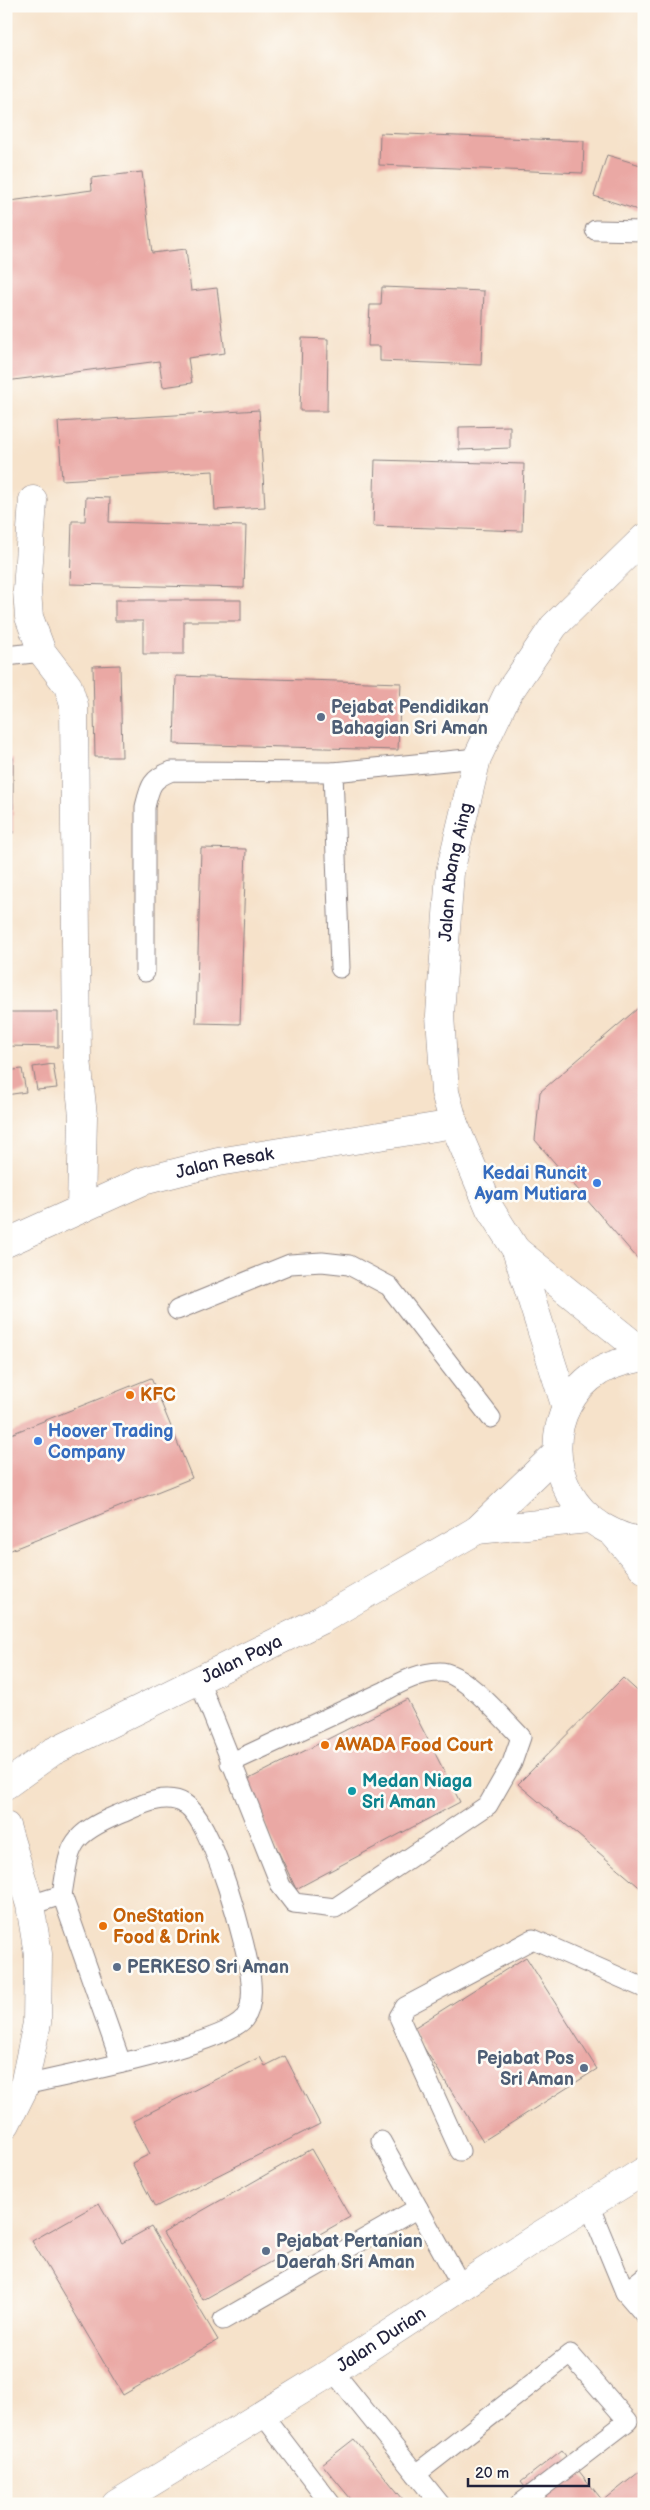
<svg xmlns="http://www.w3.org/2000/svg" width="650" height="2510" viewBox="0 0 650 2510" font-family="'Balsamiq Sans',sans-serif">
<rect width="100%" height="100%" fill="#fdfcf7"/>
<filter id="ink" filterUnits="userSpaceOnUse"><feTurbulence type="fractalNoise" baseFrequency=".02" numOctaves="2"/><feDisplacementMap in="SourceGraphic" scale="10" xChannelSelector="R" yChannelSelector="G"/><feConvolveMatrix kernelMatrix="1 2 1 2 8 2 1 2 1" color-interpolation-filters="sRGB"/></filter>
<filter id="wash" filterUnits="userSpaceOnUse"><feTurbulence type="fractalNoise" baseFrequency=".0096" numOctaves="4" result="noise"/><feDisplacementMap in="SourceGraphic" scale="20" xChannelSelector="R" yChannelSelector="G"/><feGaussianBlur stdDeviation="1.12" result="paint"/><feColorMatrix in="noise" values="0 0 0 0 0 0 0 0 0 0 0 0 0 0 0 0 0 1.4 0 .05"/><feComposite in="paint" operator="in"/></filter>
<g filter="url(#wash)">
<rect width="100%" height="100%" fill="#f6e2ca"/>
<g id="blocks">
<!-- building -->
<g fill="#eaa8a4">
<polygon points="380,133 584,141 583,173 379,165"/>
<polygon points="607,155 644,166 644,212 594,196"/>
<polygon points="142,172 152,253 186,249 191,291 217,288 225,353 188,358 192,383 163,387 159,361 6,381 6,217 12,216 10,201 92,190 91,178"/>
<polygon points="382,287 484,291 481,365 380,361 380,346 368,346 370,305 381,305"/>
<polygon points="302,338 328,339 327,411 300,411"/>
<polygon points="259,410 265,507 215,510 213,471 62,480 58,422"/>
<polygon points="510,426 510,448 459,450 459,427"/>
<polygon points="375,460 524,464 522,531 373,526"/>
<polygon points="86,497 110,498 109,522 246,526 244,588 70,584 72,521 85,521"/>
<polygon points="115,600 241,600 241,621 184,621 184,654 143,654 143,621 115,621"/>
<polygon points="120,665 122,757 95,757 93,666"/>
<polygon points="176,676 401,683 398,750 174,744"/>
<rect x="6" y="758" width="7" height="75"/>
<polygon points="201,848 246,849 240,1024 196,1023"/>
<polygon points="644,1003 644,1266 535,1140 540,1092"/>
<polygon points="6,1012 58,1012 58,1047 6,1046"/>
<polygon points="53,1064 57,1088 37,1090 33,1067"/>
<polygon points="22,1069 26,1092 6,1095 6,1071"/>
<polygon points="151,1378 192,1478 6,1552 6,1436"/>
<polygon points="623,1678 644,1697 644,1891 518,1784"/>
<polygon points="407,1699 460,1802 296,1889 245,1781"/>
<polygon points="526,1957 597,2069 483,2141 412,2029"/>
<polygon points="285,2056 320,2124 155,2207 132,2163 150,2154 133,2121 260,2057 265,2066"/>
<polygon points="311,2149 350,2217 203,2300 163,2233"/>
<polygon points="99,2203 122,2243 151,2227 218,2340 123,2395 32,2241"/>
<polygon points="354,2439 407,2504 355,2504 322,2464"/>
<polygon points="562,2450 603,2501 644,2468 644,2504 538,2504 521,2482"/>
</g>
</g>
</g>
<g filter="url(#ink)">
<use href="#blocks" fill-opacity="0" stroke="#8c8282" stroke-width="1"/>
<g fill="none" stroke-linecap="round" stroke-linejoin="round">
<!-- service casing -->
<g stroke="#8c8282" stroke-width="21">
<g id="service">
<polyline points="595,230 644,231"/>
<polyline points="6,656 42,652"/>
<polyline points="333,772 340,968"/>
<path d="M 145,972 L 145,807 C 150,786 151,779 172,771 L 333,772 L 477,758"/>
<polyline points="177,1310 290,1264 322,1262 349,1265 389,1286 491,1418"/>
<path d="M 199,1681 L 281,1886 L 294,1903 L 335,1908 L 488,1805 L 512,1763 L 521,1737 C 504,1720 464,1672 440,1672 C 420,1672 401,1682 385,1691 L 230,1763"/>
<polyline points="62,1895 121,2063"/>
<path d="M 24,2085 C 64,2076 223,2045 244,2019 C 252,2009 252,1994 251,1982 C 248,1948 213,1821 185,1804 C 164,1791 137,1807 117,1815 C 68,1836 70,1846 62,1895 L 30,1905"/>
<polyline points="381,2141 462,2287"/>
<polyline points="460,2151 399,2017 405,2007 533,1939 644,1988"/>
<polyline points="589,2205 625,2292"/>
<polyline points="644,2277 625,2292 644,2314"/>
<polyline points="223,2320 418,2208"/>
<polyline points="333,2371 440,2504"/>
<polyline points="263,2415 331,2504"/>
<polyline points="416,2474 570,2354 628,2421 520,2504"/>
</g>
</g>
<!-- minor casing -->
<g stroke="#8c8282" stroke-width="29">
<g id="minor">
<polyline points="33,500 27,591 29,617 42,652 68,686 74,705 77,1059 83,1116 81,1209"/>
<polyline points="477,1530 589,1519"/>
<polyline points="477,1530 557,1453"/>
<path id="s1" d="M 116,2504 L 333,2371 L 537,2237 L 644,2171"/>
</g>
</g>
<!-- tertiary casing -->
<g stroke="#8c8282" stroke-width="29">
<g id="tertiary">
<path id="s2" d="M 6,1243 L 143,1181 L 218,1162 L 454,1124"/>
<polyline points="516,1250 644,1353"/>
<path id="s3" d="M 566,1408 L 516,1250 L 490,1209 L 454,1124 L 445,1092 L 440,1015 L 450,872 L 477,758 L 507,695 L 554,626 L 644,538"/>
<path id="s4" d="M 6,1785 L 52,1752 L 321,1620 L 477,1530"/>
<polyline points="6,1826 30,1905 38,1954 37,2023 23,2090 6,2124"/>
</g>
</g>
<!-- secondary casing -->
<g stroke="#8c8282" stroke-width="29">
<g id="secondary">
<path d="M 644,1357 C 629,1360 614,1363 600,1371 C 542,1406 544,1491 601,1526 C 613,1533 629,1541 644,1540"/>
<polyline points="613,1533 644,1569"/>
</g>
</g>
<!-- service -->
<use href="#service" stroke="#fff" stroke-width="19"/>
<!-- minor -->
<use href="#minor" stroke="#fff" stroke-width="28"/>
<!-- tertiary -->
<use href="#tertiary" stroke="#fff" stroke-width="28"/>
<!-- secondary -->
<use href="#secondary" stroke="#fff" stroke-width="28"/>
</g>
</g>
<!-- markers -->
<g fill="#5c6f8a" stroke="#fdfcf7" stroke-width="2">
<circle cx="321" cy="717" r="5"/>
<circle cx="117" cy="1967" r="5"/>
<circle cx="584" cy="2068" r="5"/>
<circle cx="266" cy="2251" r="5"/>
</g>
<g fill="#3f7fe0" stroke="#fdfcf7" stroke-width="2">
<circle cx="597" cy="1183" r="5"/>
<circle cx="38" cy="1441" r="5"/>
</g>
<g fill="#e8710a" stroke="#fdfcf7" stroke-width="2">
<circle cx="130" cy="1395" r="5"/>
<circle cx="325" cy="1745" r="5"/>
<circle cx="103" cy="1926" r="5"/>
</g>
<circle fill="#0f9aa8" stroke="#fdfcf7" stroke-width="2" cx="352" cy="1791" r="5"/>
<g text-anchor="middle" dominant-baseline="central" stroke-width="5" stroke-linejoin="round" paint-order="stroke">
<!-- service labels -->
<g font-size="18" font-weight="bold" fill="#4e5e75" stroke="#fdfcf7" text-anchor="start">
<text x="331" y="707">Pejabat Pendidikan<tspan x="331" dy="21">Bahagian Sri Aman</tspan></text>
<text x="127" y="1967">PERKESO Sri Aman</text>
<text x="574" y="2058" text-anchor="end">Pejabat Pos<tspan x="574" dy="21">Sri Aman</tspan></text>
<text x="276" y="2241">Pejabat Pertanian<tspan x="276" dy="21">Daerah Sri Aman</tspan></text>
</g>
<!-- street labels -->
<g font-size="18" fill="#22223b" stroke="#fdfcf7">
<text stroke="none"><textPath href="#s3" startOffset="561">Jalan Abang Aing</textPath></text>
<text stroke="none"><textPath href="#s2" startOffset="234">Jalan Resak</textPath></text>
<text stroke="none"><textPath href="#s4" startOffset="268">Jalan Paya</textPath></text>
<text stroke="none"><textPath href="#s1" startOffset="312">Jalan Durian</textPath></text>
</g>
<!-- shop labels -->
<g font-size="18" font-weight="bold" fill="#366cbe" stroke="#fdfcf7" text-anchor="end">
<text x="587" y="1173">Kedai Runcit<tspan x="587" dy="21">Ayam Mutiara</tspan></text>
<text x="48" y="1431" text-anchor="start">Hoover Trading<tspan x="48" dy="21">Company</tspan></text>
</g>
<!-- food labels -->
<g font-size="18" font-weight="bold" fill="#c56008" stroke="#fdfcf7" text-anchor="start">
<text x="140" y="1395">KFC</text>
<text x="335" y="1745">AWADA Food Court</text>
<text x="113" y="1916">OneStation<tspan x="113" dy="21">Food &amp; Drink</tspan></text>
</g>
<!-- culture labels -->
<g font-size="18" font-weight="bold" fill="#0d838f" stroke="#fdfcf7" text-anchor="start">
<text x="362" y="1781">Medan Niaga<tspan x="362" dy="21">Sri Aman</tspan></text>
</g>
</g>
<!-- margin -->
<rect width="650" height="2510" fill="none" stroke="#fdfcf7" stroke-width="25"/>
<!-- scale -->
<path d="M468 2478v8h121v-8" fill="none" stroke="#22223b" stroke-width="2.5"/>
<text x="475" y="2478" font-size="15" fill="#22223b" stroke="#fdfcf7" stroke-width="4" paint-order="stroke">20 m</text>
</svg>
